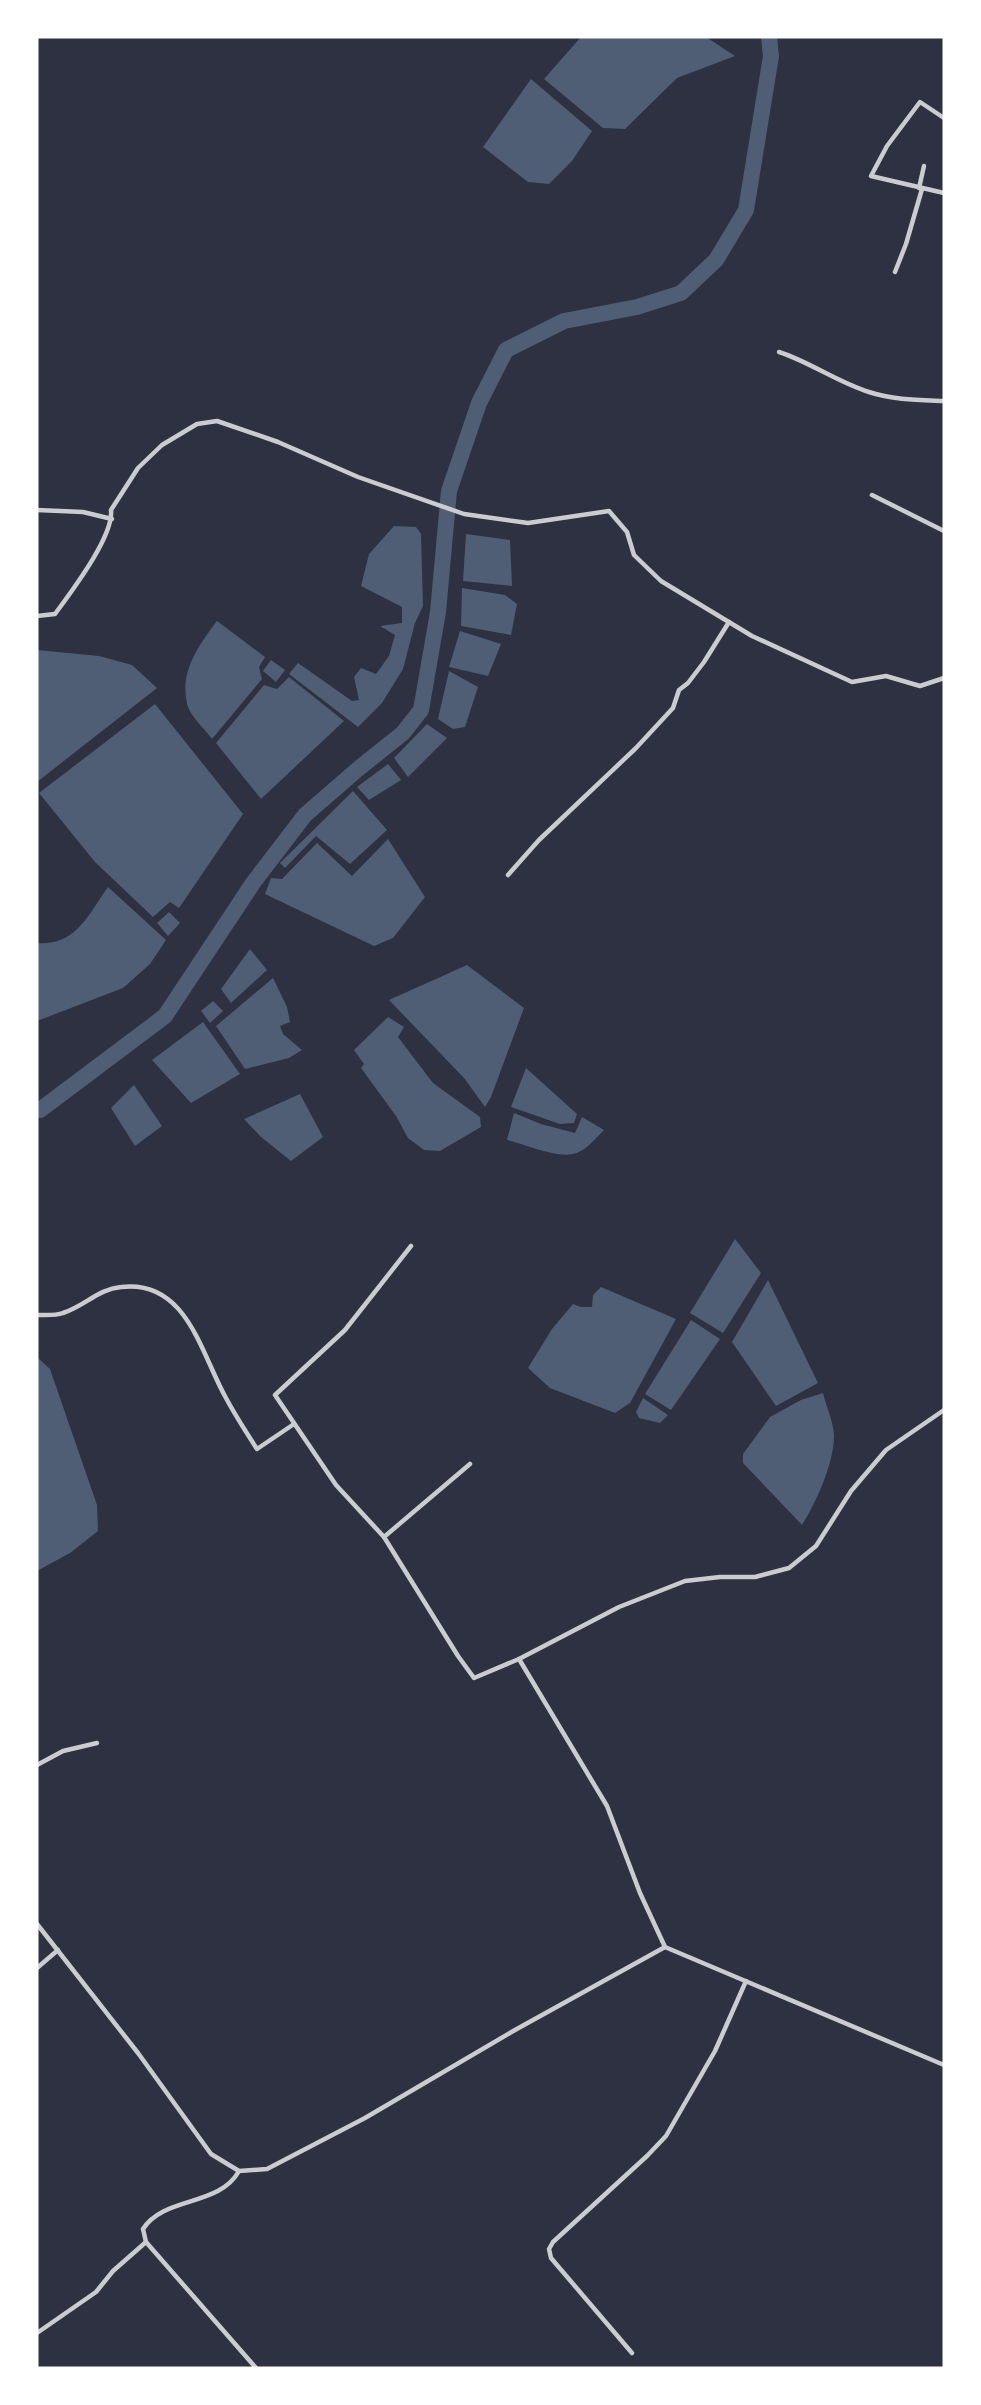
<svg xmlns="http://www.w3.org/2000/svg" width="981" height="2405" viewBox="0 0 981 2405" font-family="Lato,sans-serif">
<rect width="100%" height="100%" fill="#2d3142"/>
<!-- water -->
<g fill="#4f5d75">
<polygon points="581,37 706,37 735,56 677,78 625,129 603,128 544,79"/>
<polygon points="531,79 592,131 572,161 549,184 528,182 483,147"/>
<polygon points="394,526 416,527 421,534 423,606 415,623 403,669 382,703 358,727 289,674 298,663 352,701 359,700 354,677 361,668 376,674 389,656 395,635 380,626 402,623 402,607 361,586 369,554"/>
<polygon points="466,534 510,540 512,586 463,581"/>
<polygon points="462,588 505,595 517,604 511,635 461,626"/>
<path d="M 217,621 L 265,657 L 259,667 L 262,679 L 212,739 C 205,729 192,718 188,707 C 178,674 198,646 217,621 Z"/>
<polygon points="460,631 501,644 488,676 449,667"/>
<polygon points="37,650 99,656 132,665 157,688 37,782"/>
<polygon points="271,660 285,670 276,682 263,671"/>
<polygon points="449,671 478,687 465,727 453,729 438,719"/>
<polygon points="289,677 344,721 261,799 216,743 264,685 277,689"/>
<polygon points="155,704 243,814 179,908 170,902 153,917 95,862 39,793"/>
<polygon points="427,724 447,738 408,777 394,758"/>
<polygon points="388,764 401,780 369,800 357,787"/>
<polygon points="353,791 387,830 350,864 316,836 285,868 280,863"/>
<polygon points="388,839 425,897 393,938 374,946 265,894 271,878 282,879 317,843 352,876"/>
<path d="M 108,887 L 166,940 L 150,964 L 123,988 L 37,1021 L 37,943 C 76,946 88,915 108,887 Z"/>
<polygon points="169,912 180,923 168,936 157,923"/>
<polygon points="250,949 267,970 231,1003 221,989"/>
<polygon points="467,965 524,1008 491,1097 485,1107 464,1078 389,1000"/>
<polygon points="273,978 287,1007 290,1022 280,1026 283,1034 302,1050 289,1058 245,1069 216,1026"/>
<polygon points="213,1001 223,1011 210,1023 201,1011"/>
<polygon points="388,1017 404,1027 398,1037 433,1083 480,1117 481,1127 440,1151 424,1150 408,1138 396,1116 361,1068 364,1064 354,1050"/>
<polygon points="203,1022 240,1074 191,1103 152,1060"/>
<polygon points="526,1068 577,1114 574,1123 560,1124 511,1107"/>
<polygon points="134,1085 162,1126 135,1146 111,1108"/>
<polygon points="300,1094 323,1137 291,1161 261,1137 244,1119"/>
<path d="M 514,1113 L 541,1124 L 575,1133 L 582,1117 L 604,1130 C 596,1138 585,1152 573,1154 C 556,1158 524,1144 507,1140 Z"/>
<polygon points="735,1239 761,1273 723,1333 690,1313"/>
<polygon points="768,1280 818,1383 776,1406 732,1342"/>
<polygon points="601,1287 676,1319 630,1403 615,1413 550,1388 528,1368 552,1329 573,1304 581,1307 592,1307 593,1295"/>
<polygon points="691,1320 720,1339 671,1410 645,1394"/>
<polygon points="37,1357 50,1369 97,1505 98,1531 70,1553 37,1571"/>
<path d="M 823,1393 C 826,1406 834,1423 834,1436 C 834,1463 816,1503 802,1525 L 743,1463 L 743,1454 L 770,1417 L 801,1400 Z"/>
<polygon points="643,1398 668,1415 660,1423 639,1418 636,1412"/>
</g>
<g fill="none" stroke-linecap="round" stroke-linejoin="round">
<!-- river -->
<polyline stroke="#4f5d75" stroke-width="16" points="37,1110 40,1110 165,1016 253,883 305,815 358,769 403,733 421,710 438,612 449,491 479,403 506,350 564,321 637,307 681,293 716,260 746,210 771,56 769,37"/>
<!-- minor -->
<g stroke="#caccd0" stroke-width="4.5">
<polyline points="944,118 920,102 887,146 871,176 944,193"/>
<polyline points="919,188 924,166"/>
<polyline points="895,272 906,244 922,189"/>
<path d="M 779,352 C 810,362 837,382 869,392 C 893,400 919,400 944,401"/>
<polyline points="872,495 944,531"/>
<polyline points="37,510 83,512 112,519"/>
<path d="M 37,616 L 55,614 C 71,592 114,536 111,510 L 138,468 L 162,445 L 197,424 L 217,421 L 278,442 L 358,477 L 464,514 L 528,523 L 609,511 L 627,532 L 634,555 L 661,581 L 752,636 L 852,682 L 886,676 L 920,686 L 944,678"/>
<polyline points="508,875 539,840 636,748 673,708 679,690 688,683 704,662 729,622"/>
<polyline points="411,1246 345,1330 275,1395 336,1485 384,1537 458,1656 474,1678 519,1659"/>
<path d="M 37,1315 C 45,1315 55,1316 63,1313 C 85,1306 98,1289 121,1287 C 187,1279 201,1354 226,1398 C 235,1415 246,1432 257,1449 L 294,1424"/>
<polyline points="944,1410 886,1450 851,1491 816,1546 789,1568 755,1577 720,1577 685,1581 619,1607 519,1659 607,1806 640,1893 665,1947 944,2065"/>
<polyline points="384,1537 470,1464"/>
<polyline points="37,1765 63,1751 97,1743"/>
<polyline points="37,1924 138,2053 211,2154 239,2171 267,2169 365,2118 515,2030 665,1947"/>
<polyline points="37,1968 58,1950"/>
<path d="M 239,2171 C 219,2207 164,2196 143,2229 L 146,2242 L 256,2368"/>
<polyline points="37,2333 96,2292 113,2271 146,2242"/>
<polyline points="632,2353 551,2258 549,2249 553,2242 647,2156 666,2136 715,2051 746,1981"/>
</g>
</g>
<!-- border -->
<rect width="981" height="2405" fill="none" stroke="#ffffff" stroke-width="77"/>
</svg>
